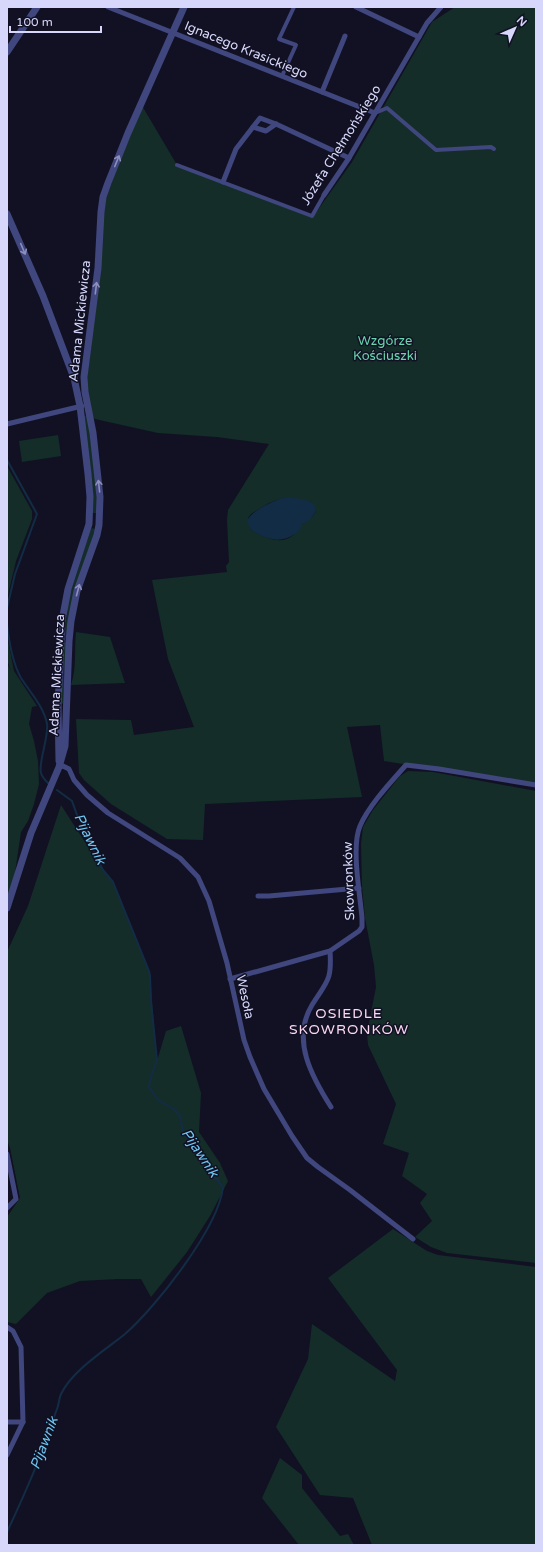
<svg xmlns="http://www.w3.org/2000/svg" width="543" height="1552" viewBox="0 0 543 1552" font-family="'Varela Round',sans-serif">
<rect width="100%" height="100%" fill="#111123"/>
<!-- green -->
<g fill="#142d29" fill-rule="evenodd">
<path d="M 455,7 L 536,7 L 536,785 L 384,761 L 380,725 L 347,727 L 362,797 L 205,804 L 203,840 L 167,839 L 111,804 L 84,780 L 79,773 L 76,719 L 131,720 L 134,735 L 194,727 L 168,659 L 152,580 L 227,572 L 226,566 L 229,562 L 227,520 L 228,510 L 269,444 L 217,437 L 158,433 L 95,419 L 89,414 L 87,381 L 93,323 L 101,212 L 141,104 L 177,165 L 312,216 L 317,211 L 352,162 L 432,22 ZM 291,498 L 311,502 L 316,511 C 310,521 310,518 302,524 C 298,527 297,533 292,536 C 279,546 263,536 251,530 L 248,518 L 251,514 L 269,503 L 280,499 Z"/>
<path d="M 87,415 C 93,447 97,481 97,513 L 92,513 L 84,416 Z"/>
<polygon points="58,435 61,456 22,462 19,441"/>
<polygon points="7,466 32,511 32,519 16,561 7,599"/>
<polygon points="93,528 95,530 76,586 66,638 64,638 69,597 91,529"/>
<path d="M 76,632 L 110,637 L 125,683 L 71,685 C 77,667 74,650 76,632 Z"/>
<polygon points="7,636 14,671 37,706 32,707 29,724 34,741 38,761 39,784 34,804 28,821 21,832 12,893 7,908 7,663 11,671 7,660"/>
<polygon points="64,643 66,643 63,704 61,703"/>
<polygon points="408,771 433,772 536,791 536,1263 447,1253 431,1247 415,1237 432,1221 420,1203 427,1194 402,1176 409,1153 383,1144 396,1104 368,1045 367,1033 376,987 374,965 365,918 362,887 361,844 363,827 373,810 400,776"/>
<polygon points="61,805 103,870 113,882 149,971 150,976 157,1061 166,1031 181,1026 201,1093 199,1132 220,1163 228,1181 210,1216 187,1252 151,1297 141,1279 118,1279 80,1281 47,1293 16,1324 7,1322 7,1217 20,1198 10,1148 7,1140 7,952 28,906"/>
<polygon points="393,1229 427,1251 438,1255 536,1267 536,1545 372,1545 353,1498 320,1495 276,1427 308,1359 312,1324 395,1381 397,1370 328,1278"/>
<polygon points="280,1458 302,1475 302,1488 340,1536 348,1534 354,1545 299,1545 262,1498"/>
</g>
<!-- water -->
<path fill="#132c45" d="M 283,498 C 291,497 309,499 314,504 L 316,511 L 310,520 L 302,524 C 301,529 299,531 295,534 C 279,545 265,538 251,530 L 247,521 C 251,511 273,501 283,498 Z"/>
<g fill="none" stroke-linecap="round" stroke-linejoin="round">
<!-- stream -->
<g stroke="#132c45" stroke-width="2">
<polyline points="7,460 37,514 15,574 7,608"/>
<path d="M 7,624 C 9,642 12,662 21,678 C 30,692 44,707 47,724 C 49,737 38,763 41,773 C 42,777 45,780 48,783"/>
<path d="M 7,1532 C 21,1502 35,1472 46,1440 C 50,1430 53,1419 57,1409 C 59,1404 59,1398 61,1394 C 73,1370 104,1351 125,1334 C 156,1307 219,1227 223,1187 L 206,1166 L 183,1132 L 180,1116 L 175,1110 L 158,1100 L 149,1087 L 151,1077 L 157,1060 L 151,1002 L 150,976 L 149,971 L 113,882 L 103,870 L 95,855 L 89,836 L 77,815 L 72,801 L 57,790"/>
</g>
<!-- pedestrian -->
<g stroke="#40467e" stroke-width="4">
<polyline points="282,76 296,45 279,39 294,7"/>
<polyline points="375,113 387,108 436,150 491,147 494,149"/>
<polyline points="177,165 312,216 324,195"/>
</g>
<!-- minor -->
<g stroke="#40467e" stroke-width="5">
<polyline points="108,7 375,113"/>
<polyline points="356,7 419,37"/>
<polyline points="322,92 345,36"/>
<polyline points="253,127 266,131 276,124"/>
<polyline points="223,182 236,149 260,118 276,124 349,158"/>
<polyline points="324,195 349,158 427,23 441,7"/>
<polyline points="7,424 82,406"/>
<polyline points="59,767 63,766 69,769 74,780 87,795 108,813 180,858 198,877 209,901 227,963 244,1040 250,1057 264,1089 292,1136 307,1158 318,1167 350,1190 413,1239"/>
<polyline points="258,896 269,896 359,888"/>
<path d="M 330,951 C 332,981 327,981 312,1005 C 291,1040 312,1077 331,1107"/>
<path d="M 230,979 L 330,951 L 359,931 L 362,927 L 362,918 C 360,894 351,847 360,826 C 369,805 391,782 406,765 L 439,769 L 536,785"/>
<polyline points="7,1154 16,1199 7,1208"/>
<polyline points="7,1327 13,1331 21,1347 23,1422 7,1455"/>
<polyline points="7,1422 23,1422"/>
</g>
<!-- tertiary -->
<g stroke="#40467e" stroke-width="7">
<polyline points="7,52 37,7"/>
<polyline points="7,214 43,296 74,378 80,406 88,474 90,497 89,524 68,589 62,621 58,705 59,761"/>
<polyline points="7,908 31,833 59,767 65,746 69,641 71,621 77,591 97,535 99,525 100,497 93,433 85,392 84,377 98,268 101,212 103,197 108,183 128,133 184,7"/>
</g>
</g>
<!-- one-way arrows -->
<defs><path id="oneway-shaft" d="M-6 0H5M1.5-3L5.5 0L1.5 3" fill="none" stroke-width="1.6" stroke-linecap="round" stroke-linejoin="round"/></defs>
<g stroke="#8c8ebc">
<use href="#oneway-shaft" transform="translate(117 161) rotate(-68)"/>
<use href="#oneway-shaft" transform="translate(23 249) rotate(67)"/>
<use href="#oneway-shaft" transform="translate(96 288) rotate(-83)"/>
<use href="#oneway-shaft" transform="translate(99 486) rotate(-96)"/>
<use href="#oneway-shaft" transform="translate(78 590) rotate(-75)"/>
</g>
<g text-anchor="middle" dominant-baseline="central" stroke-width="3" stroke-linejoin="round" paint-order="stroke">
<!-- street labels -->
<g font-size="13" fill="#d7d7fb" stroke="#111123">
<text transform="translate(246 50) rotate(22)">Ignacego Krasickiego</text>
<text transform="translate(341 145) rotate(-58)">Józefa Chełmońskiego</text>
<text transform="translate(80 321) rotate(-84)">Adama Mickiewicza</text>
<text transform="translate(57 675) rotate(-87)">Adama Mickiewicza</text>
<text transform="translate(349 881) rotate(-92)">Skowronków</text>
<text transform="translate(245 997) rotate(78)">Wesoła</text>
</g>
<!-- park labels -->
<g font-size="13" fill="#69d5ac" stroke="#111123">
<text x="385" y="341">Wzgórze<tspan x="385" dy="15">Kościuszki</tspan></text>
</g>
<!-- water labels -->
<g font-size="14" font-style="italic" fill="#6ec6f2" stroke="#111123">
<text transform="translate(90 839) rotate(64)">Pijawnik</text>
<text transform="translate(200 1153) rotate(56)">Pijawnik</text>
<text transform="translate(44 1443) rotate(-69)">Pijawnik</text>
</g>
<!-- neighbourhood labels -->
<g font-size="14" letter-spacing="1" fill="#fcd9f3" stroke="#111123">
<text x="349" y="1013">OSIEDLE<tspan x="349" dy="16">SKOWRONKÓW</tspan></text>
</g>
</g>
<!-- border -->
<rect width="543" height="1552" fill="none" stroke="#d7d7fb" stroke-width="16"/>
<!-- north arrow -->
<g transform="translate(515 28) rotate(45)" stroke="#111123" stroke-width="3" paint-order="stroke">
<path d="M0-3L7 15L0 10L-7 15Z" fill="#d7d7fb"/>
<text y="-6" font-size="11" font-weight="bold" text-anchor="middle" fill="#d7d7fb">N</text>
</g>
<!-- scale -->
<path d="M10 26v6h91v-6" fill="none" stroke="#d7d7fb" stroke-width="2"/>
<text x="16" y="26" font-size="12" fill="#d7d7fb" stroke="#111123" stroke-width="3" paint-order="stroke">100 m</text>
</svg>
